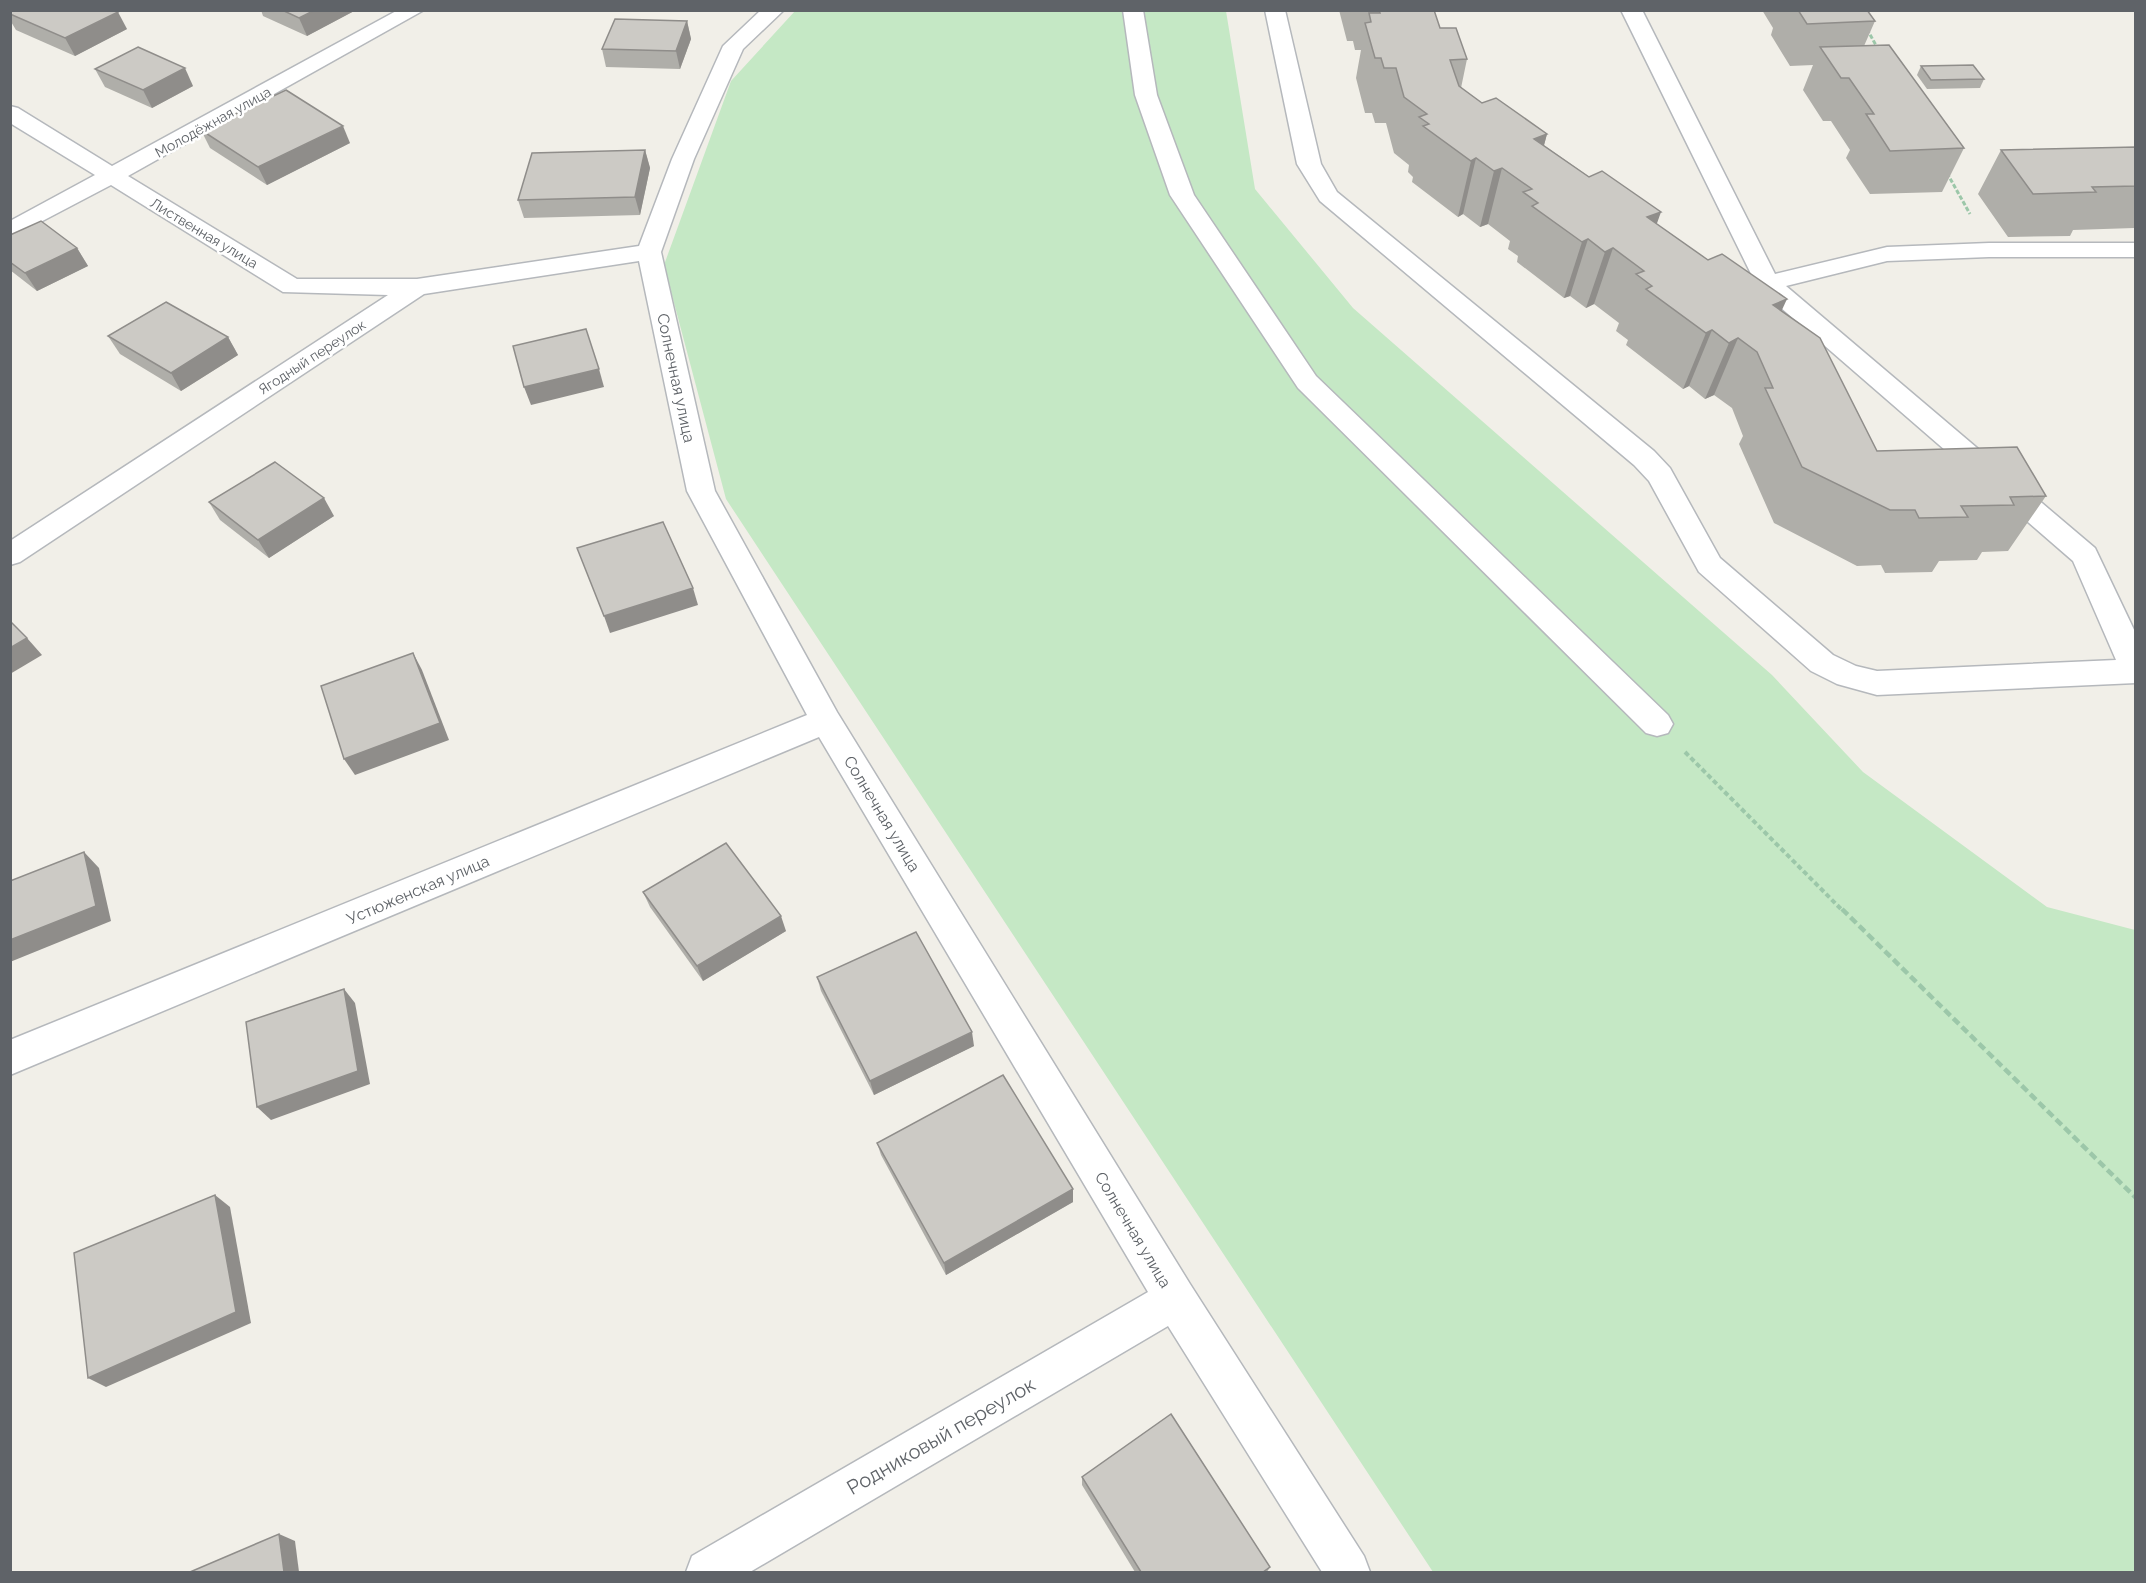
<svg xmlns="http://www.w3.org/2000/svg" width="2146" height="1583" viewBox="0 0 2146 1583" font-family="Raleway,sans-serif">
<rect width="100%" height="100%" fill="#f1efe8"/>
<!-- green -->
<polygon fill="#c5e8c5" points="795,11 1226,11 1255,189 1353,308 1772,675 1863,772 2047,907 2135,930 2135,1572 1433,1572 726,499 664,265 731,81"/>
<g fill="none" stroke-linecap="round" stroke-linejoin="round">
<!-- minor casing -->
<g stroke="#b5b8bc" stroke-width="3">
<g id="minor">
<polygon points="398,10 424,10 128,176 297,279 417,279 639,246 672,159 723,46 761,10 784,10 743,49 694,159 661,252 715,491 837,712 1190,1284 1364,1556 1370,1572 1322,1572 1168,1326 750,1572 686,1572 692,1556 1148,1292 819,737 10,1075 10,1040 807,715 687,491 639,261 424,294 20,562 10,565 10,541 388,295 283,292 111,185 10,238 10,221 95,175 10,123 10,106 18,108 112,166"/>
<polygon points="1123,10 1143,10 1157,95 1194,195 1316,376 1668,715 1673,724 1668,733 1657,736 1646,733 1298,388 1170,195 1135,95"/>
<polygon points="1265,10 1285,10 1321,164 1337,192 1654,451 1670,468 1720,558 1833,655 1856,666 1877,671 2116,660 2073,561 1758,288 1621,10 1642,10 1775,274 1887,247 1989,243 2136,243 2136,257 1989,257 1887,261 1786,286 2095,548 2136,634 2136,683 1877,695 1837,684 1811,671 1699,572 1649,481 1634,465 1320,201 1297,164"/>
</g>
</g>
<!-- path-far2 -->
<g stroke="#9cc7a9" stroke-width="3" stroke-dasharray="4.5 2" stroke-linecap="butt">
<polyline points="1867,29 1878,49"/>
<polyline points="1947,173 1970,214"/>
</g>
<!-- path-far1 -->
<polyline stroke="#9cc7a9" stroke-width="4" stroke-dasharray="5 3" stroke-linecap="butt" points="1685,752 1843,911"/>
<!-- path -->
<polyline stroke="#9cc7a9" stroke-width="4.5" stroke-dasharray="8 4" stroke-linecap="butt" points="1842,909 2136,1198"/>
<!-- minor -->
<use href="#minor" fill="#fff" fill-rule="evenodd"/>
</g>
<!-- wall -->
<g fill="#afaea9">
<polygon points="10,10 127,29 75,56 16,30 10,20"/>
<polygon points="261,10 356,10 307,36 263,16"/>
<polygon points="1339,10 1435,10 1435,13 1440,28 1467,59 1461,88 1482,103 1547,134 1544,145 1781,311 1877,451 2046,496 2008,551 1982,552 1977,560 1939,561 1932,572 1885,573 1881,565 1857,566 1774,523 1739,444 1743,436 1732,408 1714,395 1705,399 1689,386 1683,389 1626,345 1628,340 1616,331 1619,323 1594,304 1586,308 1570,296 1564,298 1517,262 1518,256 1508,249 1510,241 1488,224 1480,227 1463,214 1458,217 1412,182 1413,177 1408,172 1409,165 1394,153 1386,123 1375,123 1372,113 1365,113 1356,78 1361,50 1355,50 1353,41 1347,41"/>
<polygon points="1762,10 1867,10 1875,21 1864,46 1964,148 1942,192 1870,194 1846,158 1850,150 1831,121 1823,121 1803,90 1813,65 1790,66 1771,35 1773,28"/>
<polygon points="687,21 691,39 680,69 606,67 602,49"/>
<polygon points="1921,66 1984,79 1980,88 1927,89 1917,75"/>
<polygon points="95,69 193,86 152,108 105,87"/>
<polygon points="201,130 350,143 267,185 210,148"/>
<polygon points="2136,147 2136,231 2134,228 2073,230 2070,236 2008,237 1978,194 2001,150"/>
<polygon points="645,150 650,168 640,215 524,218 518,200"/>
<polygon points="10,235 77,248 88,266 37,291 10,270"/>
<polygon points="108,336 228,337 238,355 181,391 120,354"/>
<polygon points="209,502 334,516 269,558 220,520"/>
<polygon points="643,892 786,931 703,981 650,907"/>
<polygon points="817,977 974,1046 874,1095 821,991"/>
<polygon points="877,1143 1073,1202 946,1275 881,1155"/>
<polygon points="1082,1477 1270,1567 1267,1572 1135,1572 1082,1485"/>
</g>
<!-- shaded-wall -->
<g fill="#8f8d8a">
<polygon points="315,10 356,10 307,36 299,18"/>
<polygon points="118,12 127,29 75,56 65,38"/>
<polygon points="687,21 691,39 680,69 676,51"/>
<polygon points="185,68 193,86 152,108 143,90"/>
<polygon points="343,126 350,143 267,185 258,167"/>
<polygon points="1547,134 1532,190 1534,139"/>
<polygon points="645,150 650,168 640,215 635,197"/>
<polygon points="1476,158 1463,214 1458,217 1471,161"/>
<polygon points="1502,168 1488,224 1480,227 1494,171"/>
<polygon points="1661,212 1641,268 1647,217"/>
<polygon points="1588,239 1570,296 1564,298 1582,242"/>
<polygon points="77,248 88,266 37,291 25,273"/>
<polygon points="1613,248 1594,304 1586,308 1605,252"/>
<polygon points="1787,299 1761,355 1773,305"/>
<polygon points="1712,330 1689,386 1683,389 1706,333"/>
<polygon points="228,337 238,355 181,391 171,373"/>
<polygon points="1738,338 1714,395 1705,399 1729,343"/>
<polygon points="599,369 604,387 531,405 524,387"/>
<polygon points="324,498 334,516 269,558 258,540"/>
<polygon points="693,588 698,605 610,633 604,616"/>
<polygon points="27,638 42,655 10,674 10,648"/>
<polygon points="413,653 422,670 449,740 355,775 344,759"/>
<polygon points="84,852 99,868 111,921 10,962 10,940"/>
<polygon points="781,916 786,931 703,981 697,966"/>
<polygon points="344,989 355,1003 370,1084 271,1120 257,1107"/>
<polygon points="972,1032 974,1046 874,1095 870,1081"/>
<polygon points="1073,1189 1073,1202 946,1275 944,1263"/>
<polygon points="215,1195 230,1207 251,1323 106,1387 88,1378"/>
<polygon points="279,1534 295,1541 299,1572 284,1572"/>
</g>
<!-- building -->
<g fill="#cccac5" stroke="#8f8d8a" stroke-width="1.5">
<polygon points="10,10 116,10 118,12 65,38 10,14"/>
<polygon points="282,10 315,10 299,18"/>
<polygon points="1379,10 1434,10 1440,28 1456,28 1467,59 1450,60 1459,86 1482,103 1496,98 1547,134 1534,139 1589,177 1602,171 1661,212 1647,217 1708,260 1722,254 1787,299 1773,305 1820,338 1877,451 2017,447 2046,496 2010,497 2014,505 1961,506 1968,517 1919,518 1915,510 1890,510 1802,467 1765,388 1773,388 1757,352 1738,338 1729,343 1712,330 1706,333 1646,289 1652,286 1636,274 1644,271 1613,248 1605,252 1588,239 1582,242 1532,206 1538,203 1523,192 1532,189 1502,168 1494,171 1476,158 1471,161 1423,126 1429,124 1419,117 1427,114 1404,97 1396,68 1384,68 1381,58 1375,58 1365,23 1371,22 1369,13 1380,13"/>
<polygon points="1798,10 1867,10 1875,21 1807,24"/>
<polygon points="615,19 687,21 676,51 602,49"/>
<polygon points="1889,45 1964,148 1890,151 1866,114 1874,114 1849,78 1841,78 1820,47"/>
<polygon points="138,47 185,68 143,90 95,69"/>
<polygon points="1973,65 1984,79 1931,80 1921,66"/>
<polygon points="286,90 343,126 258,167 201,130"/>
<polygon points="2136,147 2136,186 2092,187 2096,192 2033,194 2001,150"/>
<polygon points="645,150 635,197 518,200 532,153"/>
<polygon points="41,221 77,248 25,273 10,262 10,235"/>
<polygon points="166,302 228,337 171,373 108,336"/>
<polygon points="586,329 599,369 524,387 513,346"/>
<polygon points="275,462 324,498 258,540 209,502"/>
<polygon points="663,522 693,588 604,616 577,548"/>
<polygon points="10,621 27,638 10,648"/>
<polygon points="413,653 440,723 344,759 321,686"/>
<polygon points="726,843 781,916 697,966 643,892"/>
<polygon points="84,852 96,906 10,940 10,881"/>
<polygon points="916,932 972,1032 870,1081 817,977"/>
<polygon points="344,989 358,1071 257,1107 246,1022"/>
<polygon points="1003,1075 1073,1189 944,1263 877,1143"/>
<polygon points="215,1195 236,1312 88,1378 74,1253"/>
<polygon points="1171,1414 1270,1567 1263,1572 1141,1572 1082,1477"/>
<polygon points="279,1534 284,1572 190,1572"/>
</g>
<g text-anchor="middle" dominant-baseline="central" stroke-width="5" stroke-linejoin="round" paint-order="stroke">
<!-- far-street labels -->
<g font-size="14" fill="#5f6368" stroke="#fff">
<text transform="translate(213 122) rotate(-29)">Молодёжная улица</text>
<text transform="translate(204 233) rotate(31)">Лиственная улица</text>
<text transform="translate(312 357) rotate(-33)">Ягодный переулок</text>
</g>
<!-- street labels -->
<g font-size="16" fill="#5f6368" stroke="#fff">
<text transform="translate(676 378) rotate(78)">Солнечная улица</text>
<text transform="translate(882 814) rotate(59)">Солнечная улица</text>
<text transform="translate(418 890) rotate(-23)">Устюженская улица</text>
<text transform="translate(1133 1230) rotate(59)">Солнечная улица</text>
</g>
<!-- near-street labels -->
<g font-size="20" fill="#5f6368" stroke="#fff">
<text transform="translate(941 1436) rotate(-30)">Родниковый переулок</text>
</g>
</g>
<!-- border -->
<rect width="2146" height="1583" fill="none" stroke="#5f6368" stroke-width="24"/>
</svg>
